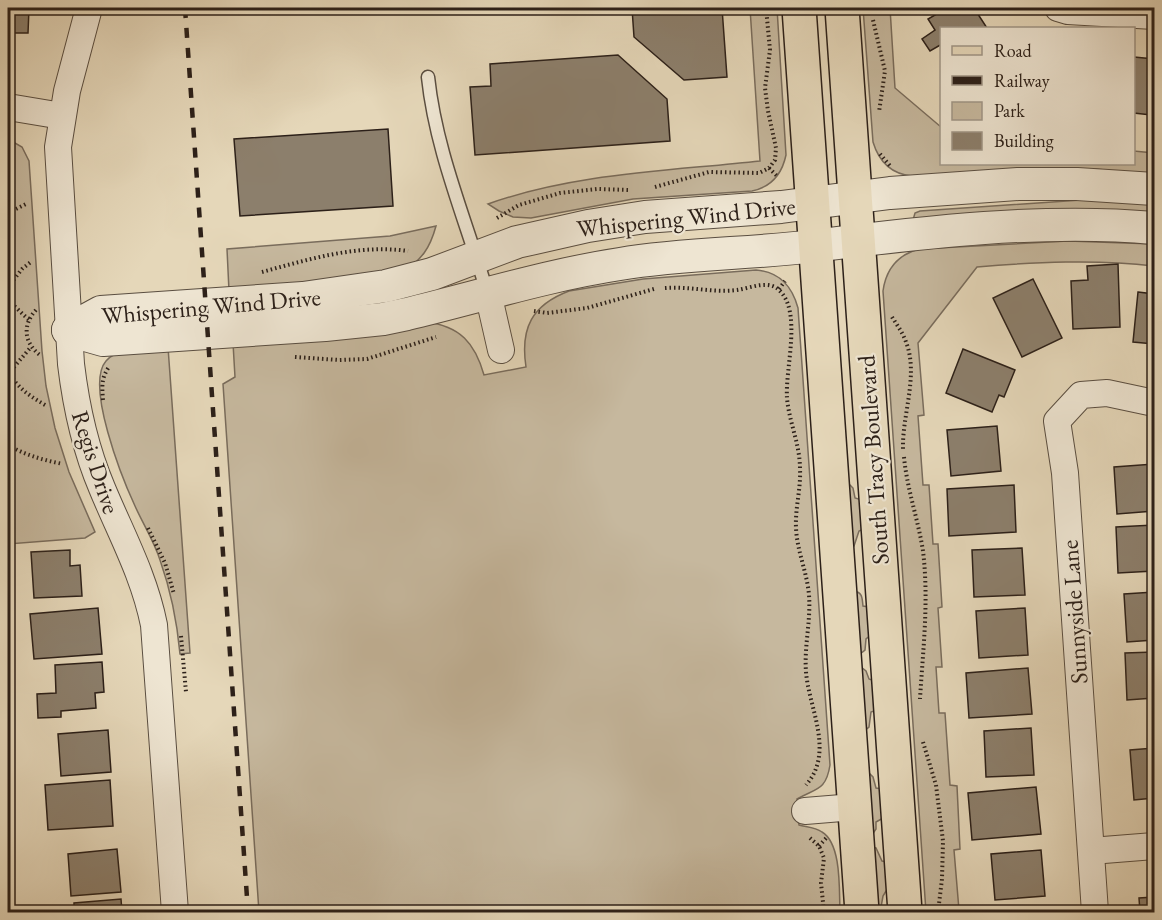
<svg xmlns="http://www.w3.org/2000/svg" width="1162" height="920" viewBox="0 0 1162 920" font-family="'EB Garamond',serif">
<rect width="100%" height="100%" fill="#e5d7b9"/>
<filter id="stains"><feTurbulence type="fractalNoise" baseFrequency=".00333" numOctaves="4"/><feColorMatrix values="0 0 0 0 .2 0 0 0 0 .09 0 0 0 0 .02 0 0 0 .5 -.17"/></filter>
<radialGradient id="worn" r=".72"><stop offset=".6" stop-color="#630" stop-opacity="0"/><stop offset="1" stop-color="#630" stop-opacity=".3"/></radialGradient>
<!-- green -->
<g fill="#c6b89e" stroke="#796c5c" stroke-width="1.5">
<path d="M 750,8 L 777,8 L 786,155 C 782,174 771,187 752,191 L 633,199 L 531,218 L 513,217 L 499,211 L 488,204 C 575,173 670,171 760,161 Z"/>
<path d="M 863,8 L 890,8 L 895,88 L 941,127 L 942,164 L 1134,164 L 1134,151 L 1154,153 L 1154,175 L 1095,169 L 1049,169 L 912,176 C 891,174 879,162 873,142 Z"/>
<polygon points="8,139 22,147 29,161 42,351 46,386 55,428 69,472 95,532 85,538 8,544"/>
<polygon points="1154,195 1154,220 913,220 915,213 920,211"/>
<path d="M 436,226 C 430,248 422,260 402,272 L 229,291 L 227,249 L 390,236 Z"/>
<path d="M 1068,241 L 1154,244 L 1154,266 C 1096,259 1036,262 977,267 L 918,343 L 924,415 L 918,416 L 923,485 L 929,485 L 933,544 L 938,544 L 942,607 L 938,608 L 942,667 L 936,667 L 939,713 L 945,713 L 950,785 L 957,786 L 960,849 L 954,850 L 959,910 L 952,911 L 952,912 L 926,912 L 883,291 C 886,269 897,255 919,249 Z"/>
<path d="M 756,270 C 780,272 792,286 798,308 L 830,765 C 826,791 816,788 797,799 L 799,825 C 806,827 815,827 822,832 C 842,844 839,891 840,912 L 259,912 L 223,384 L 235,377 L 233,343 L 426,322 C 460,326 475,343 484,375 L 526,367 C 520,328 532,305 569,291 L 643,279 Z"/>
<path d="M 168,347 L 190,653 L 180,654 C 177,621 171,591 160,560 C 154,541 143,524 135,506 C 122,478 85,385 106,361 C 119,346 149,349 168,347 Z"/>
<polygon points="847,485 850,485 853,488 855,498 862,500 864,529 859,531 854,546 850,546"/>
<path d="M 853,591 C 863,592 862,598 863,606 L 870,607 L 872,634 L 866,639 L 865,650 L 860,654 Z"/>
<polygon points="861,667 866,671 869,679 875,681 877,710 871,712 869,727 863,732"/>
<polygon points="869,773 873,777 876,788 883,789 885,817 876,822 876,829 872,835"/>
<polygon points="871,847 876,848 882,861 888,862 890,891 886,891 883,896 881,907 875,908"/>
</g>
<!-- building -->
<g fill="#8c7f6c" stroke="#2c2019" stroke-width="1.5">
<polygon points="8,8 29,8 28,33 11,33 10,48 8,48"/>
<polygon points="632,8 722,8 727,77 684,80 634,37"/>
<polygon points="947,8 974,8 987,28 942,28 942,44 930,51 922,39 935,30 928,19"/>
<polygon points="618,55 667,99 670,141 475,155 470,87 491,86 490,64"/>
<polygon points="1134,57 1154,59 1151,115 1134,113"/>
<polygon points="388,129 393,206 240,216 234,139"/>
<polygon points="1118,264 1120,327 1073,329 1071,281 1088,280 1087,266"/>
<polygon points="1033,279 1062,338 1022,357 993,298"/>
<polygon points="1138,292 1154,294 1154,344 1133,342"/>
<polygon points="963,349 1015,370 1004,397 999,395 992,412 946,393"/>
<polygon points="997,426 1001,471 951,476 947,430"/>
<polygon points="1154,464 1154,511 1117,514 1114,467"/>
<polygon points="1014,485 1016,532 949,536 947,489"/>
<polygon points="1154,525 1154,571 1118,573 1116,527"/>
<polygon points="1022,548 1025,595 974,597 972,550"/>
<polygon points="70,550 70,566 80,565 82,596 34,598 31,552"/>
<polygon points="1154,592 1154,640 1127,642 1124,594"/>
<polygon points="98,608 102,654 34,659 30,614"/>
<polygon points="1025,608 1028,655 979,658 976,611"/>
<polygon points="1154,652 1154,698 1127,700 1125,653"/>
<polygon points="102,662 104,692 95,693 96,708 61,711 61,717 38,718 37,694 56,693 55,665"/>
<polygon points="1028,668 1032,714 969,718 966,673"/>
<polygon points="1031,728 1034,775 986,777 984,731"/>
<polygon points="108,730 111,772 61,776 58,734"/>
<polygon points="1154,748 1154,798 1134,800 1130,750"/>
<polygon points="110,780 113,826 48,830 45,785"/>
<polygon points="1036,787 1041,834 972,840 968,793"/>
<polygon points="117,849 121,892 71,896 68,854"/>
<polygon points="1041,850 1045,896 995,900 991,854"/>
<polygon points="1154,897 1154,912 1140,912 1139,898"/>
<polygon points="121,899 122,912 74,912 74,903"/>
</g>
<g fill="none" stroke-linecap="round" stroke-linejoin="round">
<!-- service casing -->
<g stroke="#5a4e41" stroke-width="15">
<path id="service" d="M 428,77 C 436,152 466,220 487,292"/>
</g>
<!-- minor casing -->
<g stroke="#5a4e41" stroke-width="28">
<g id="minor">
<path d="M 89,8 L 67,91 L 58,147 L 71,364 C 76,406 85,448 102,488 C 121,534 144,575 154,625 L 175,912"/>
<polyline points="1058,8 1068,11 1154,16"/>
<polyline points="8,107 62,116"/>
<polyline points="488,293 501,350"/>
<polyline points="805,811 854,807"/>
<polyline points="1091,851 1154,846"/>
<polyline points="1095,912 1065,473 1057,421 1081,395 1107,393 1154,403"/>
</g>
</g>
<!-- tertiary casing -->
<g stroke="#5a4e41" stroke-width="34">
<g id="tertiary">
<polyline points="68,330 101,312 303,298 386,286 432,274 517,242 588,226 645,217 781,207 890,193 1018,184 1077,184 1154,189"/>
<path d="M 68,330 L 103,340 L 325,325 L 383,319 L 407,314 C 478,297 548,275 620,264 C 684,253 750,254 814,246 C 924,232 1045,218 1154,228"/>
</g>
</g>
<!-- primary casing -->
<g stroke="#2c2019" stroke-width="36">
<g id="primary">
<polyline points="799,8 862,912"/>
<polyline points="842,8 905,912"/>
</g>
</g>
<!-- path -->
<g stroke="#2c2019" stroke-width="4" stroke-dasharray="1.5 3" stroke-linecap="butt">
<polyline points="873,20 885,71 879,112"/>
<polyline points="880,154 891,167"/>
<polyline points="769,168 777,176"/>
<polyline points="655,187 709,172 759,173 769,168 775,160 776,148 768,111 765,88 770,50 766,8"/>
<polyline points="8,213 28,203"/>
<polyline points="497,218 519,205 560,193 597,189 630,190"/>
<path d="M 262,272 C 310,259 358,244 408,251"/>
<polyline points="8,287 22,269 32,261"/>
<path d="M 665,288 C 689,286 713,293 737,290 C 751,288 769,279 780,291 C 802,313 785,369 787,398 C 789,422 800,444 800,469 C 801,489 795,508 796,528 C 797,551 807,572 809,595 C 811,621 804,646 806,672 C 809,709 835,752 806,785"/>
<polyline points="779,289 785,281"/>
<polyline points="8,300 29,320"/>
<path d="M 36,310 C 22,325 24,343 40,355"/>
<polyline points="534,311 547,313 587,308 654,289"/>
<path d="M 892,317 C 897,325 903,333 906,342 C 919,375 902,415 903,449"/>
<polyline points="295,357 339,360 367,359 436,337"/>
<path d="M 8,371 C 17,388 31,397 47,406"/>
<polyline points="8,374 31,347"/>
<path d="M 103,400 C 102,387 101,378 109,367"/>
<path d="M 8,445 C 25,455 43,460 63,464"/>
<path d="M 904,457 C 907,489 918,519 923,551 C 929,601 923,649 920,699"/>
<polyline points="148,528 165,563 174,594"/>
<polyline points="181,636 186,692"/>
<polyline points="923,742 936,785 943,841 942,879 938,912"/>
<polyline points="810,838 819,846 824,858 821,883 824,912"/>
<polyline points="819,846 828,836"/>
</g>
<!-- service -->
<use href="#service" stroke="#eee5d2" stroke-width="12"/>
<!-- minor -->
<use href="#minor" stroke="#eee5d2" stroke-width="26"/>
<!-- tertiary -->
<use href="#tertiary" stroke="#eee5d2" stroke-width="32"/>
<!-- primary -->
<use href="#primary" stroke="#e5d7b9" stroke-width="33"/>
<!-- rail -->
<polyline stroke="#2c2019" stroke-width="4.5" stroke-dasharray="10 10" stroke-linecap="butt" points="185,8 248,912"/>
</g>
<g text-anchor="middle" dominant-baseline="central" stroke-width="4.5" stroke-linejoin="round" paint-order="stroke">
<!-- street labels -->
<g font-size="24" fill="#2c2019" stroke="#eee5d2">
<text transform="translate(686 217) rotate(-6)">Whispering Wind Drive</text>
<text transform="translate(211 306) rotate(-5)">Whispering Wind Drive</text>
<text transform="translate(873 460) rotate(-94)">South Tracy Boulevard</text>
<text transform="translate(96 462) rotate(72)">Regis Drive</text>
<text transform="translate(1074 612) rotate(-94)">Sunnyside Lane</text>
</g>
</g>
<!-- margin -->
<rect width="1162" height="920" fill="none" stroke="#e5d7b9" stroke-width="30"/>
<rect x="9" y="9" width="1144" height="902" fill="none" stroke="#2c2019" stroke-width="3"/>
<rect x="15" y="15" width="1132" height="890" fill="none" stroke="#2c2019" stroke-width="1.5"/>
<!-- legend -->
<rect x="940" y="27" width="195" height="138" fill="#eee5d2" stroke="#a09688" stroke-width="1.5"/>
<rect x="952" y="46" width="30" height="9" fill="#e5d7b9" stroke="#a09688" stroke-width="1.5"/>
<text x="994" y="57" font-size="18" fill="#2c2019">Road</text>
<rect x="952" y="76" width="30" height="9" fill="#2c2019" stroke="#a09688" stroke-width="1.5"/>
<text x="994" y="87" font-size="18" fill="#2c2019">Railway</text>
<rect x="952" y="102" width="30" height="18" fill="#c6b89e" stroke="#a09688" stroke-width="1.5"/>
<text x="994" y="117" font-size="18" fill="#2c2019">Park</text>
<rect x="952" y="132" width="30" height="18" fill="#8c7f6c" stroke="#a09688" stroke-width="1.5"/>
<text x="994" y="147" font-size="18" fill="#2c2019">Building</text>
<rect width="100%" height="100%" filter="url(#stains)"/>
<rect width="100%" height="100%" fill="url(#worn)"/>
</svg>
